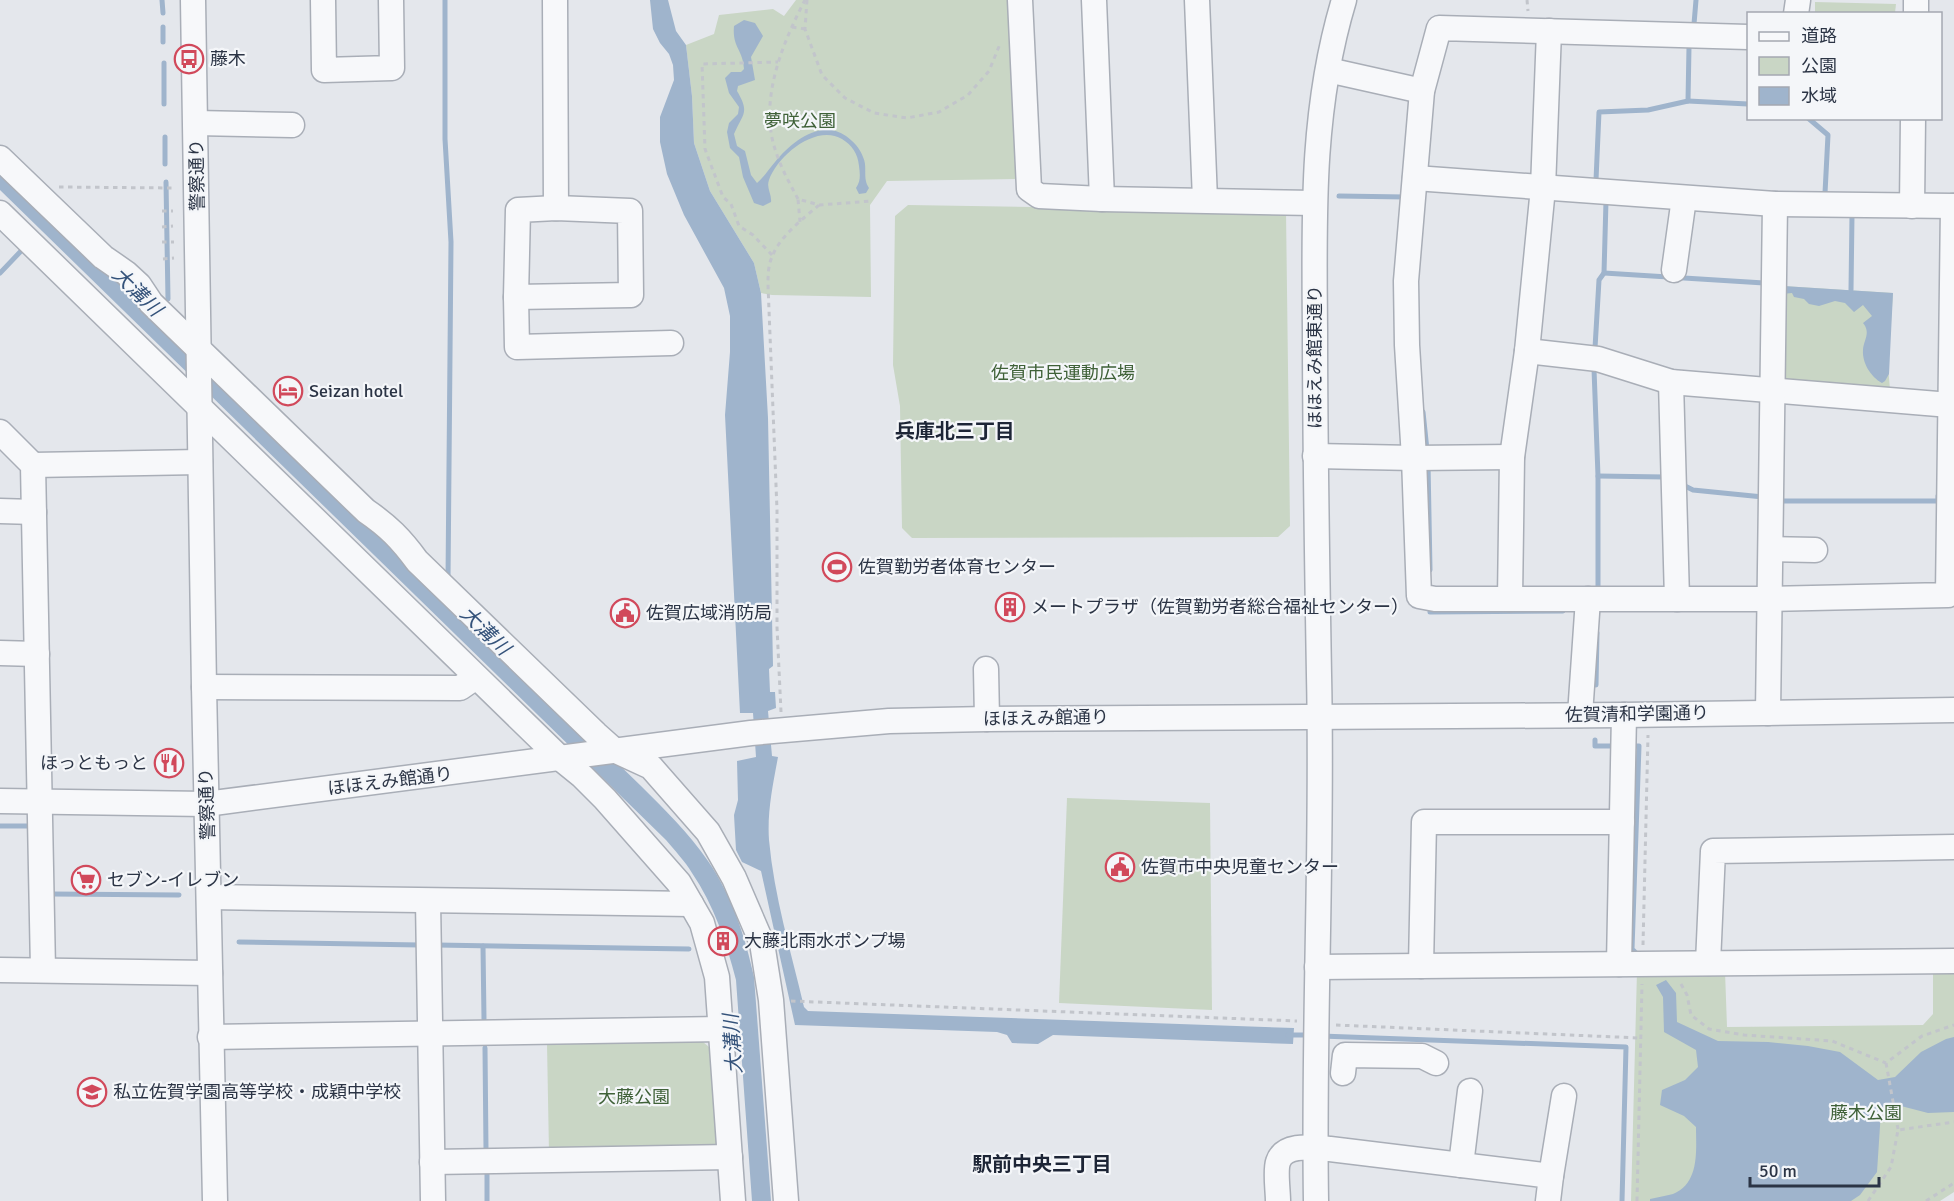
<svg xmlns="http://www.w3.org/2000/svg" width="1954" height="1201" viewBox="0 0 1954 1201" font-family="Signika,'Noto Sans JP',sans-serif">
<rect width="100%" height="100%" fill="#e4e7ec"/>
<!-- green -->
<g fill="#c9d6c5">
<polygon points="796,0 1008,0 1017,179 887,181 870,205 871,297 772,295 761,293 754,263 710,191 694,143 692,96 686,45 714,34 719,15 773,9 784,16"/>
<polygon points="1815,2 1896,4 1895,13 1815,13"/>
<polygon points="908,205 1286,211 1290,526 1278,537 912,538 902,528 900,406 893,365 895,216"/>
<polygon points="1783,286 1893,293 1888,366 1890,390 1792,383 1780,374"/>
<polygon points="1067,798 1210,803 1212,1010 1059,1003"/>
<polygon points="1933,968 1954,968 1954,1192 1940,1201 1631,1201 1637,971 1725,971 1727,1027 1923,1025 1933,1014"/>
<polygon points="703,1042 715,1052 721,1143 713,1150 549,1153 547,1044"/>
</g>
<!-- water -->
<g fill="#9fb4cc">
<path d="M 650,0 L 668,0 L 676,31 L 686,45 L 692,96 L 694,143 L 710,191 L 754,263 L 761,293 L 768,418 L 773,666 L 769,669 L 770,692 L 775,692 L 776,708 L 768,711 L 772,756 L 778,757 C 773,784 767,812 769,840 C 774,896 791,952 804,1007 L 808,1011 L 1294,1028 L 1293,1044 L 1053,1035 L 1038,1044 L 1012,1043 L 1007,1035 L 997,1032 L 795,1025 L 761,871 L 742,862 L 736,850 L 734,815 L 738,800 L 737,761 L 756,757 L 753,713 L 740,713 L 725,415 L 730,352 L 730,316 L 724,288 L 684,215 L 667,174 L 660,142 L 660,117 L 674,80 L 673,65 L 669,54 L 660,43 L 653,29 Z"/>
<path d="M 744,20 L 755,23 L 763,36 L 751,57 L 755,80 L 738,86 L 737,91 C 750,113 743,113 734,134 L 737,146 L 745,151 L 751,175 L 757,183 C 764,177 769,169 775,162 C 791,142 821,118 846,136 C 853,141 860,148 863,157 C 868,167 862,178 869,188 L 866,193 L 859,194 L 856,188 C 861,181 860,174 859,166 C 858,154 852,145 842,139 C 816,124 778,155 769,180 C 766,188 772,194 771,202 L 763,206 L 754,203 L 743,177 L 739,157 L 730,148 L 727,132 L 729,123 L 738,114 L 739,107 L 729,93 L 725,78 L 731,72 L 741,72 L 744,69 C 743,49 732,48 734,26 Z"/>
<path d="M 0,166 L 640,785 C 664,809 689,833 708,861 C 732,896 745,936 754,977 L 771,1201 L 752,1201 L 736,980 C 726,942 714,905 692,873 C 685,861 675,851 666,840 L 0,190 Z"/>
<path d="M 1783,286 L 1893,293 L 1889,374 L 1885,381 L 1882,383 C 1871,377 1862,363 1863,350 C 1864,339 1871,333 1863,323 L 1872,316 L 1863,305 L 1854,312 L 1845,303 L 1835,301 L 1819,306 L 1809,304 L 1804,299 L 1794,297 L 1792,293 L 1782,294 Z"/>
<path d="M 1666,980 L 1676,993 L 1677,1022 L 1718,1041 L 1768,1042 L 1808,1046 L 1840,1052 L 1878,1080 L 1895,1077 L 1921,1052 L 1946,1039 L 1954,1037 L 1954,1112 L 1928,1113 L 1901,1106 L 1881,1111 L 1877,1172 L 1860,1195 L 1851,1201 L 1650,1201 L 1650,1199 C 1658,1197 1666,1196 1673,1194 C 1700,1183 1696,1150 1696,1127 L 1684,1116 L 1660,1105 L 1662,1090 L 1685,1080 L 1698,1067 L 1696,1050 L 1664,1032 L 1663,997 L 1656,985 Z"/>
</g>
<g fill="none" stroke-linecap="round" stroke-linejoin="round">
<!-- stream -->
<g stroke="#9fb4cc" stroke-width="5">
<polyline points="162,0 163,13"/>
<polyline points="445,0 445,139 451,242 448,580"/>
<polyline points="1694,24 1696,0"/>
<polyline points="163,27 163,42"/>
<polyline points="164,63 164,104"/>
<polyline points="1688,101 1748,104"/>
<polyline points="1808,118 1828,135 1825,193"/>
<polyline points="165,137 165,164"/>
<polyline points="1596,180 1599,112 1648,110 1688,101 1689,47"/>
<polyline points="166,182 168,299"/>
<polyline points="1339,196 1405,197"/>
<polyline points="0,273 22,250"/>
<polyline points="1604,273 1764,283"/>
<polyline points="1851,290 1852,215"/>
<polyline points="1595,348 1599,280 1604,273 1606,201 1602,201"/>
<polyline points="1594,369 1598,476 1598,588"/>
<polyline points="1423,412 1427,450"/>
<polyline points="1428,463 1430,570"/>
<polyline points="1598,476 1665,477"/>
<polyline points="1681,484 1693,490 1763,497"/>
<polyline points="1782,501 1938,501 1938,496"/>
<polyline points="1430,604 1430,612 1563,611"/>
<polyline points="1596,685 1597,633"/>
<polyline points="1595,740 1595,746 1618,746"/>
<polyline points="1630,746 1639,746 1632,949 1636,953"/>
<polyline points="0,826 30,826 30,830"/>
<polyline points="52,894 179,895"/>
<polyline points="239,942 420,945"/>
<polyline points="437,945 689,949"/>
<polyline points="483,946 484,1019"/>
<polyline points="1288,1035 1309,1035"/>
<polyline points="1321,1036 1626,1047 1622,1201"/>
<polyline points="485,1048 486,1150"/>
<polyline points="487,1173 487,1201"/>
</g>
<!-- minor casing -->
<g stroke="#a9aeb7" stroke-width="27">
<g id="minor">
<polyline points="193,0 204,687 215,1201"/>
<polyline points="323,0 324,70 392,68 391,0"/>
<polyline points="555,0 556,208"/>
<polyline points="1020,0 1029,189 1039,196 1102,199 1314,203"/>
<polyline points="1094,0 1102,199"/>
<polyline points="1197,0 1205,200"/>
<polyline points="1796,14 1798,0"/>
<polyline points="1916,14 1916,0"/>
<polyline points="1748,37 1439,28 1422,91 1406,281 1407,345 1414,458 1419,596 1435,599 1771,599 1948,595 1953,206"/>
<polyline points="1328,70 1422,91"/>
<polyline points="196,123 292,125"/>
<path d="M 0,158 L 103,257 L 126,273 L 139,285 L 151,303 L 366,511 C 388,526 401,539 417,561 L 596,734 L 614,750 L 651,767 L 708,832 L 734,878 L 762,943 L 771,1000 L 786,1201"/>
<polyline points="1415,178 1775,204 1954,206"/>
<polyline points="1912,206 1913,118"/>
<polygon points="556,208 630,211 631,295 516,297 518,210"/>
<polyline points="0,213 561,759 582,776 605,799 679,883 702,923 717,977 733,1201"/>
<polyline points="1674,270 1684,198"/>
<polyline points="516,297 517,347 671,343"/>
<polyline points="1527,351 1598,359 1671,382 1950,405"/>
<polyline points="1671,382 1677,599"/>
<polyline points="0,432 33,465 43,970"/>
<polyline points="1315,456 1414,458 1512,457"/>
<polyline points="33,465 200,462"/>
<polyline points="0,511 34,512"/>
<polyline points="1771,549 1815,550"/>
<polyline points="1510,599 1512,457 1527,351 1543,188 1549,31"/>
<polyline points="0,653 37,654"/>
<polyline points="986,669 987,719"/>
<polyline points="204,687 460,688 476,677"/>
<polyline points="1768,713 1775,204"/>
<polyline points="1580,715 1588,599"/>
<polyline points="0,801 206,804 751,733 889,721 987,719 1624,715 1954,710"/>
<polyline points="209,897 691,904"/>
<polyline points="428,901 433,1201"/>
<polyline points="1708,963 1713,851 1954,847"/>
<polyline points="1619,964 1624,715"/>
<polyline points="1421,966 1424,822 1622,822"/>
<polyline points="1317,967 1954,961"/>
<polyline points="0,970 210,973"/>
<polyline points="210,1037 722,1029"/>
<polyline points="1343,1073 1345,1055 1422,1056 1436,1063"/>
<polyline points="432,1162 730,1157"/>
<polyline points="1461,1165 1470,1091"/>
<polyline points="1551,1176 1564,1096"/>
<path d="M 1278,1201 C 1278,1191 1275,1171 1278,1162 C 1284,1142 1315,1148 1330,1149 L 1551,1176 L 1548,1201"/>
<path d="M 1316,1201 C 1313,1026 1323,850 1319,675 C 1317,560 1315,445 1315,330 C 1314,217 1311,109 1344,0"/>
</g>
</g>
<!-- path -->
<g stroke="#c2c5cb" stroke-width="3" stroke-dasharray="4.5 4.5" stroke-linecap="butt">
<polyline points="807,0 805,29 822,75 845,98 874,113 907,118 939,112 968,95 989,71 1000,44"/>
<polyline points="1527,0 1528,11"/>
<polyline points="792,27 805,29"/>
<polyline points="59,187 173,188"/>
<path d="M 798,199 C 790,184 781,168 776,152 C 758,102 782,44 805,0"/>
<polyline points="819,205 872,201"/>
<polyline points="162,211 173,211"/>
<polyline points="162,227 173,226"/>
<polyline points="162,242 174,242"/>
<polyline points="772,255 753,235 739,226 731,204 723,197 705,149 702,64 778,62"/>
<polyline points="163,259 174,258"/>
<path d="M 781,712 L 777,627 L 777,510 L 768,285 C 768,276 768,266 772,257 C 779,237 803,219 819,205 L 798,199 L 800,222"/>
<polyline points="1643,945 1648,735"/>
<polyline points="1681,984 1687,995 1691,1015 1709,1029 1744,1035 1832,1041 1886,1063 1922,1036 1954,1025"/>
<polyline points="791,1001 1297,1021"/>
<polyline points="1336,1025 1640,1038"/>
<polyline points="1886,1063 1898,1129"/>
<polyline points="1637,1201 1642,984"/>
<polyline points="1868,1201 1891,1167 1898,1130 1954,1122"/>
<polyline points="1926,1201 1954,1183"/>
</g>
<!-- minor -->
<use href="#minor" stroke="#f7f8fa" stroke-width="24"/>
</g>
<!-- icons -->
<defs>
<g id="bus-ring" transform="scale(1.5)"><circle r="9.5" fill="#f4f6f9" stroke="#d1495b" stroke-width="1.5"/><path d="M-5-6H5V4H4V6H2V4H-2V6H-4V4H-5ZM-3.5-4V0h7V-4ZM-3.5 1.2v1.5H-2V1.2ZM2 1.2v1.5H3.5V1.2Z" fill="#d1495b"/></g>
<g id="hotel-ring" transform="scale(1.5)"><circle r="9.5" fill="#f4f6f9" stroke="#d1495b" stroke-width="1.5"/><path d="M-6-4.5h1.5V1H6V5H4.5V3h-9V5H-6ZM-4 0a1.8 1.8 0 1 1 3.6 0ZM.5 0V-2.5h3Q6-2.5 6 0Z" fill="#d1495b"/></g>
<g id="stadium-ring" transform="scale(1.5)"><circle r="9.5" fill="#f4f6f9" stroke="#d1495b" stroke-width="1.5"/><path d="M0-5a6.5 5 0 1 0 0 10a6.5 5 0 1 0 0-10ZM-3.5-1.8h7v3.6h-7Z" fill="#d1495b"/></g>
<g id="building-ring" transform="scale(1.5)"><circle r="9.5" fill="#f4f6f9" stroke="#d1495b" stroke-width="1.5"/><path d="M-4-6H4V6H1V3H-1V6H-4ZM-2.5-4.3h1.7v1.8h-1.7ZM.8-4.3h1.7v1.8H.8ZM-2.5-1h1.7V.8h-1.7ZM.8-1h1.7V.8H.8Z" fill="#d1495b"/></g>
<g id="civic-ring" transform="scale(1.5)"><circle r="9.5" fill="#f4f6f9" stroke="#d1495b" stroke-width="1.5"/><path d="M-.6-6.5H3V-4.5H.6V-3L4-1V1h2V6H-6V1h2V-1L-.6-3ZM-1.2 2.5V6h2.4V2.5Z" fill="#d1495b"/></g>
<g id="restaurant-ring" transform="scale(1.5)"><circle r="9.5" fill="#f4f6f9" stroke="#d1495b" stroke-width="1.5"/><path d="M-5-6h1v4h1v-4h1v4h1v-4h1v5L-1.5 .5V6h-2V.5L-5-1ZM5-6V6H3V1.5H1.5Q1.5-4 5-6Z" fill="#d1495b"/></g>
<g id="supermarket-ring" transform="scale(1.5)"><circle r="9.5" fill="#f4f6f9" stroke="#d1495b" stroke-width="1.5"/><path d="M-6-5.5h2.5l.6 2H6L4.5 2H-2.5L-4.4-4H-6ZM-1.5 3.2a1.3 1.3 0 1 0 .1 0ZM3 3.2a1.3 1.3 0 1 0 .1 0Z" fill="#d1495b"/></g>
<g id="school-ring" transform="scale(1.5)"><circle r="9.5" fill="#f4f6f9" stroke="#d1495b" stroke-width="1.5"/><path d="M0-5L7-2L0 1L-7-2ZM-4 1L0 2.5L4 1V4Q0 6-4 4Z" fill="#d1495b"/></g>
</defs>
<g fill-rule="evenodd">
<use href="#bus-ring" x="189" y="59"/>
<use href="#hotel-ring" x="288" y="391"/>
<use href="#stadium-ring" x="837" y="567"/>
<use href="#building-ring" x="1010" y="607"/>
<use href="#civic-ring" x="625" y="613"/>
<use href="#restaurant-ring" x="169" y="763"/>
<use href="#civic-ring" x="1120" y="867"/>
<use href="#supermarket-ring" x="86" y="880"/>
<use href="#building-ring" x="723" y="941"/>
<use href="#school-ring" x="92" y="1092"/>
</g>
<g text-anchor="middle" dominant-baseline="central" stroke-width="4.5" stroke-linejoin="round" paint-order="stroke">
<!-- poi labels -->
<g font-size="18" fill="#2b3445" stroke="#f4f6f9" text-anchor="start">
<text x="210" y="59">藤木</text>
<text x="309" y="391">Seizan hotel</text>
<text x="858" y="567">佐賀勤労者体育センター</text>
<text x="1031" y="607">メートプラザ（佐賀勤労者総合福祉センター）</text>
<text x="646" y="613">佐賀広域消防局</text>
<text x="148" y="763" text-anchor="end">ほっともっと</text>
<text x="1141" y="867">佐賀市中央児童センター</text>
<text x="107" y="880">セブン-イレブン</text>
<text x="744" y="941">大藤北雨水ポンプ場</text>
<text x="113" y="1092">私立佐賀学園高等学校・成穎中学校</text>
</g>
<!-- park labels -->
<g font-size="18" fill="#3f6138" stroke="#f4f6f9">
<text x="800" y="121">夢咲公園</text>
<text x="1063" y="373">佐賀市民運動広場</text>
<text x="634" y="1097">大藤公園</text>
<text x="1866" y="1113">藤木公園</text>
</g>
<!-- street labels -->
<g font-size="18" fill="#2b3445" stroke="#f4f6f9">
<text transform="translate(197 175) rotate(-91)">警察通り</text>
<text transform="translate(1315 357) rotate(-90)">ほほえみ館東通り</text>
<text transform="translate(1637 714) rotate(-1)">佐賀清和学園通り</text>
<text transform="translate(1046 718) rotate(-1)">ほほえみ館通り</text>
<text transform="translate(390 781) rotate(-7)">ほほえみ館通り</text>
<text transform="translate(207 804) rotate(-92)">警察通り</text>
</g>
<!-- water labels -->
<g font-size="20" font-style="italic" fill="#34527a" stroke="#f4f6f9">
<text transform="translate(137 292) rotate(44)">大溝川</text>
<text transform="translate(485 631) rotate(44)">大溝川</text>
<text transform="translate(733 1044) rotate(-94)">大溝川</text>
</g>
<!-- neighbourhood labels -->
<g font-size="20" font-weight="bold" fill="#1d2536" stroke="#f4f6f9">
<text x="955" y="431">兵庫北三丁目</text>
<text x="1042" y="1164">駅前中央三丁目</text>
</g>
</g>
<!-- legend -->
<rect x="1747" y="12" width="195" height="108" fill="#f4f6f9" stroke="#a4a8b1" stroke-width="1.5"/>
<rect x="1759" y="32" width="30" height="9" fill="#f7f8fa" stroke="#a4a8b1" stroke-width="1.5"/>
<text x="1801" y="42" font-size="18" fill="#2b3445">道路</text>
<rect x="1759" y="57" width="30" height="18" fill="#c9d6c5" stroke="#a4a8b1" stroke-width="1.5"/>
<text x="1801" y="72" font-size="18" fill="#2b3445">公園</text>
<rect x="1759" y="87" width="30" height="18" fill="#9fb4cc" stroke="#a4a8b1" stroke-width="1.5"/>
<text x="1801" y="102" font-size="18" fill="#2b3445">水域</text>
<!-- scale -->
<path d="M1750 1177v9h129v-9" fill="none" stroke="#2b3445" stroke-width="3"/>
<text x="1759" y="1177" font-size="18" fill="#2b3445" stroke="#f4f6f9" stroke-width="4.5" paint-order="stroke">50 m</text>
</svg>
